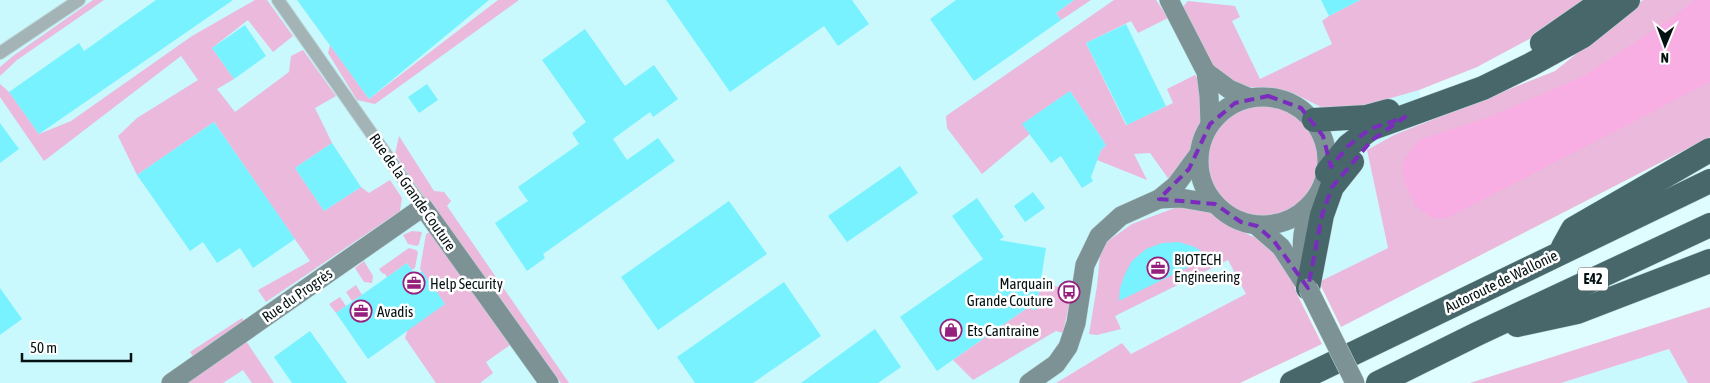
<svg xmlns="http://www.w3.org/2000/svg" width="1710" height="383" viewBox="0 0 1710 383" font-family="'Asap Condensed',sans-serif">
<rect width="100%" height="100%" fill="#dffcff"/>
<!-- built -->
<g fill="#c9f8fd">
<polygon points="0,0 1587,0 1477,67 1419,90 1425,123 1394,135 1367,150 1388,248 1297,294 1291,278 1178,329 1131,354 1122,343 1056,383 0,383"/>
<polygon points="1669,349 1688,383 1561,383"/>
</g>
<!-- green -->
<g fill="#ebb9dc">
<polygon points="93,0 104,0 17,60 0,76 0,67 13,56"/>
<polygon points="255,0 267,0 293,36 273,52 248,20 212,48 234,79 217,89 235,112 289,72 291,56 303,50 336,96 315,108 332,143 295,168 324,211 361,187 369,193 390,180 402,198 400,211 266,302 258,290 310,261 214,122 137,175 118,136 137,118 198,80 181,56 44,161 0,97 0,84 9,92 39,134 71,121 192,36"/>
<polygon points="498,0 519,0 375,104 357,100 328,53 330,45 369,99"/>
<polygon points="1074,0 1091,0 1061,20 1056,13"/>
<polygon points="1114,0 1156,0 1168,18 1138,33 1131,21 1086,43 1126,125 1173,103 1167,89 1195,75 1209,96 1210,124 1170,181 1150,153 1134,154 1147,180 1097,160 1101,150 1106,145 1070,91 1023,124 1030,134 982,174 947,128 946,116"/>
<polygon points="1360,0 1587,0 1535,36 1477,67 1419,90 1349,110 1323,108 1293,93 1249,87 1229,79 1212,64 1182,8 1188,1 1235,6 1240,17 1232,21 1260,79 1332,44 1322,21 1329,16"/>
<polygon points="1643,0 1710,0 1710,137 1341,327 1319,282 1388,248 1367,150 1394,135 1555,71"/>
<circle cx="1263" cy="161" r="55"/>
<polygon points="399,136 434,191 444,192 451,201 447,206 569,383 561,383 434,212 395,154"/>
<polygon points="1192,204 1221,217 1249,235 1281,247 1297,294 1322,344 1240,383 1056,383 1122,343 1131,354 1246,294 1228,260 1115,316 1121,329 1097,335 1089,334 1097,286 1101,246 1132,224 1177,207"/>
<polygon points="412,231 422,232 419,244 417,246 408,244 403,235"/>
<polygon points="430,232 510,345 486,362 493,373 480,383 436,383 405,338 408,329 445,304 420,269 426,234"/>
<polygon points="409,248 416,250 418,252 415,268 412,270 407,263 387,277 385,274 382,273 379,269"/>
<polygon points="364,261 373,276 372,283 364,282 355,268"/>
<polygon points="1040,283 1072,290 1063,333 1056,331 973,380 953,360 1027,308 1036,310"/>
<polygon points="356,285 362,295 352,301 346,292"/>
<polygon points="340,297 346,306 336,313 329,304"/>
<polygon points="1710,307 1710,383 1688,383 1669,349 1561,383 1470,383"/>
<polygon points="242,318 245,322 194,358 190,352"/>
<polygon points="246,341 274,383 252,383 243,370 223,383 185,383"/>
</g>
<!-- water -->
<polygon fill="#f9aee3" points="1694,0 1710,0 1710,82 1447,218 1433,218 1416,207 1405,183 1402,168 1405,159 1419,140 1487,118 1582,77 1674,17"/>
<!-- building -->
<g fill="#79f2ff">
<polygon points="156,0 233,0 39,134 9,92 79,43 84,51"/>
<polygon points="297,0 489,0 369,99"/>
<polygon points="666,0 852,0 869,24 838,46 824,26 730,92"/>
<polygon points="956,0 1074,0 1056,13 1061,20 974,81 930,19"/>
<polygon points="1321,0 1360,0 1329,16"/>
<polygon points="1126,24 1166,106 1127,125 1086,43"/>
<polygon points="245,25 266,56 234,79 212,48"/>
<polygon points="585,29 625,86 654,65 678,99 653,117 650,112 613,139 627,160 658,138 675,161 543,254 545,258 527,271 495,223 528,201 518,187 579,144 572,133 586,122 542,60"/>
<polygon points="427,84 438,100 419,113 408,97"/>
<polygon points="1070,91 1106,145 1101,150 1091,177 1093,181 1082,188 1061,156 1051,163 1022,124"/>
<polygon points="214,122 295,239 253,268 240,248 217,263 203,242 190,251 137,175"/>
<polygon points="0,123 19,149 0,163"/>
<polygon points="332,143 361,187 324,211 295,168"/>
<polygon points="900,166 918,193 847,242 828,216"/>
<polygon points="1033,192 1045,208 1025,222 1014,206"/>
<polygon points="977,198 1004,237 999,240 1046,248 1036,310 1027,308 937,371 900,317 983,259 952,216"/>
<polygon points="729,201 767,254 658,330 621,277"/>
<polygon points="1179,242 1195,247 1209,257 1119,301 1120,288 1125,274 1132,261 1146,249 1162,243"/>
<polygon points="407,263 416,276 422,271 445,304 368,359 336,313"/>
<polygon points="784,282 821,336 753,383 695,383 677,357"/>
<polygon points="0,288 22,319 0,335"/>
<polygon points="875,329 901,367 878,383 801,383"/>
<polygon points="310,331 347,383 292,383 274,357"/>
</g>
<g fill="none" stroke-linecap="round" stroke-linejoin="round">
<!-- street casing -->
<g stroke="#bcd7d9" stroke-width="14">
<g id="street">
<polyline points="278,0 423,207"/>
<polyline points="0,53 79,0"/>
</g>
</g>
<!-- secondary casing -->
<g stroke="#bcd7d9" stroke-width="20">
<g id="secondary">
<polyline points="1169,0 1206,72 1209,96 1210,124"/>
<polyline points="1206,72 1229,89 1250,98"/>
<circle cx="1263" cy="161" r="64"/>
<polyline points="1159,199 1181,198 1215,204"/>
<polyline points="1257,226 1281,247 1303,281"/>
<path d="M 1306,279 C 1301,247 1300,237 1310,206"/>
<polyline points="171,383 423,207 549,383"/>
<polyline points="1029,383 1056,364 1068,347 1076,323 1085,265 1099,236 1121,216 1159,199 1176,185 1198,155"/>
</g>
</g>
<!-- highway casing -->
<g stroke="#bcd7d9" stroke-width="25">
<g id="highway">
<polyline points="1542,43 1604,0"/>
<polyline points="1314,120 1366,117 1388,111"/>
<polyline points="1327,172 1348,146 1370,129 1483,88 1530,65 1583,36 1628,0"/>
<polyline points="1563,247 1573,229 1710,150"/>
<polyline points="1308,288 1322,215 1332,187 1352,162"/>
<polyline points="1517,325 1577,312 1710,261"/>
<polyline points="1292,383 1710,181"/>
<polyline points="1378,383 1477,334 1710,225"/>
</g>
</g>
<!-- street -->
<use href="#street" stroke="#a4b3b5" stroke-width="12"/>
<!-- secondary -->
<use href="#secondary" stroke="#7c9295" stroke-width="19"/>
<!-- highway -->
<use href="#highway" stroke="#47676b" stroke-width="24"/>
<!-- secondary-bridge casing -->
<g stroke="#bcd7d9" stroke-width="20" stroke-linecap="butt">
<polyline id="secondary-bridge" points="1308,288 1355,383"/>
</g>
<!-- secondary-bridge -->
<use href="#secondary-bridge" stroke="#7c9295" stroke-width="19"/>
</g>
<!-- marked area -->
<path fill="none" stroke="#7b2cbf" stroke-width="4" stroke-dasharray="10 6" stroke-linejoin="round" d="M 1268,96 L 1301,108 L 1323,136 L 1331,167 L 1348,146 L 1370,129 L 1405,117 L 1372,140 L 1332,187 L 1322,215 L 1308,288 L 1274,241 L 1257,226 L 1241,222 L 1215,204 L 1159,199 L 1189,169 L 1210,124 L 1235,103 Z"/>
<!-- icons -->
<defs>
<g id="office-ring" transform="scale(1.125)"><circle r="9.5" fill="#fff" stroke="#95207d" stroke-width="1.5"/><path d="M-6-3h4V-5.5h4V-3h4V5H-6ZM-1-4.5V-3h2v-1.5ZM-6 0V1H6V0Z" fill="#95207d"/></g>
<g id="bus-ring" transform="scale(1.125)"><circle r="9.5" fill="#fff" stroke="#95207d" stroke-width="1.5"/><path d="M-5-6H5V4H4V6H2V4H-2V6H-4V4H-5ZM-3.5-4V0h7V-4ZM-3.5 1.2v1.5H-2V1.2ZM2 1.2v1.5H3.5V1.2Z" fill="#95207d"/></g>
<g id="shop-ring" transform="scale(1.125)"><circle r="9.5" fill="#fff" stroke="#95207d" stroke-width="1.5"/><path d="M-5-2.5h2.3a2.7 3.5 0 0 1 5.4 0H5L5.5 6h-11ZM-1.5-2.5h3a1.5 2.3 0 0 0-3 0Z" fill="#95207d"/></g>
</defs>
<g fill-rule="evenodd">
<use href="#office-ring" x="1158" y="268"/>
<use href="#office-ring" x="414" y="283"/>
<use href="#bus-ring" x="1069" y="292"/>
<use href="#office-ring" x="361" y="311"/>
<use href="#shop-ring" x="951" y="330"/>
</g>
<g text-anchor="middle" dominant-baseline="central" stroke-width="5" stroke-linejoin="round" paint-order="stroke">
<!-- shield labels -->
<rect fill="#fff" stroke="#50595a" stroke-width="1" x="1578" y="267.5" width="30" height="23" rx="4"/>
<g font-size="14" font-weight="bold" fill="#051213">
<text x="1593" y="279">E42</text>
</g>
<!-- street labels -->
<g font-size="15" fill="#051213" stroke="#fff">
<text transform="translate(413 192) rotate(55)">Rue de la Grande Couture</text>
<text transform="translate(1501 281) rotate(-26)">Autoroute de Wallonie</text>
<text transform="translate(297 295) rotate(-35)">Rue du Progrès</text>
</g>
<!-- poi labels -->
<g font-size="15" fill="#051213" stroke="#fff" text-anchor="start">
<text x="1174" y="259">BIOTECH<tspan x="1174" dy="17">Engineering</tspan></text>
<text x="430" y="283">Help Security</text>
<text x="1053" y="283" text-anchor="end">Marquain<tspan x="1053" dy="17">Grande Couture</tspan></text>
<text x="377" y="311">Avadis</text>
<text x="967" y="330">Ets Cantraine</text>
</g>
</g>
<!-- north arrow -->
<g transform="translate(1665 45) rotate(181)" stroke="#ffffff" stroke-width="4" paint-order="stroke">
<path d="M0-4L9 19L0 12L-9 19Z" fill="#051213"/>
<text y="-8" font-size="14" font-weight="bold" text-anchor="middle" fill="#051213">N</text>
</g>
<!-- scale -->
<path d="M22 353v8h109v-8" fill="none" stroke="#051213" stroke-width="2.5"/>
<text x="30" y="353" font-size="15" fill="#051213" stroke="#ffffff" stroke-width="4" paint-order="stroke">50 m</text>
</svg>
